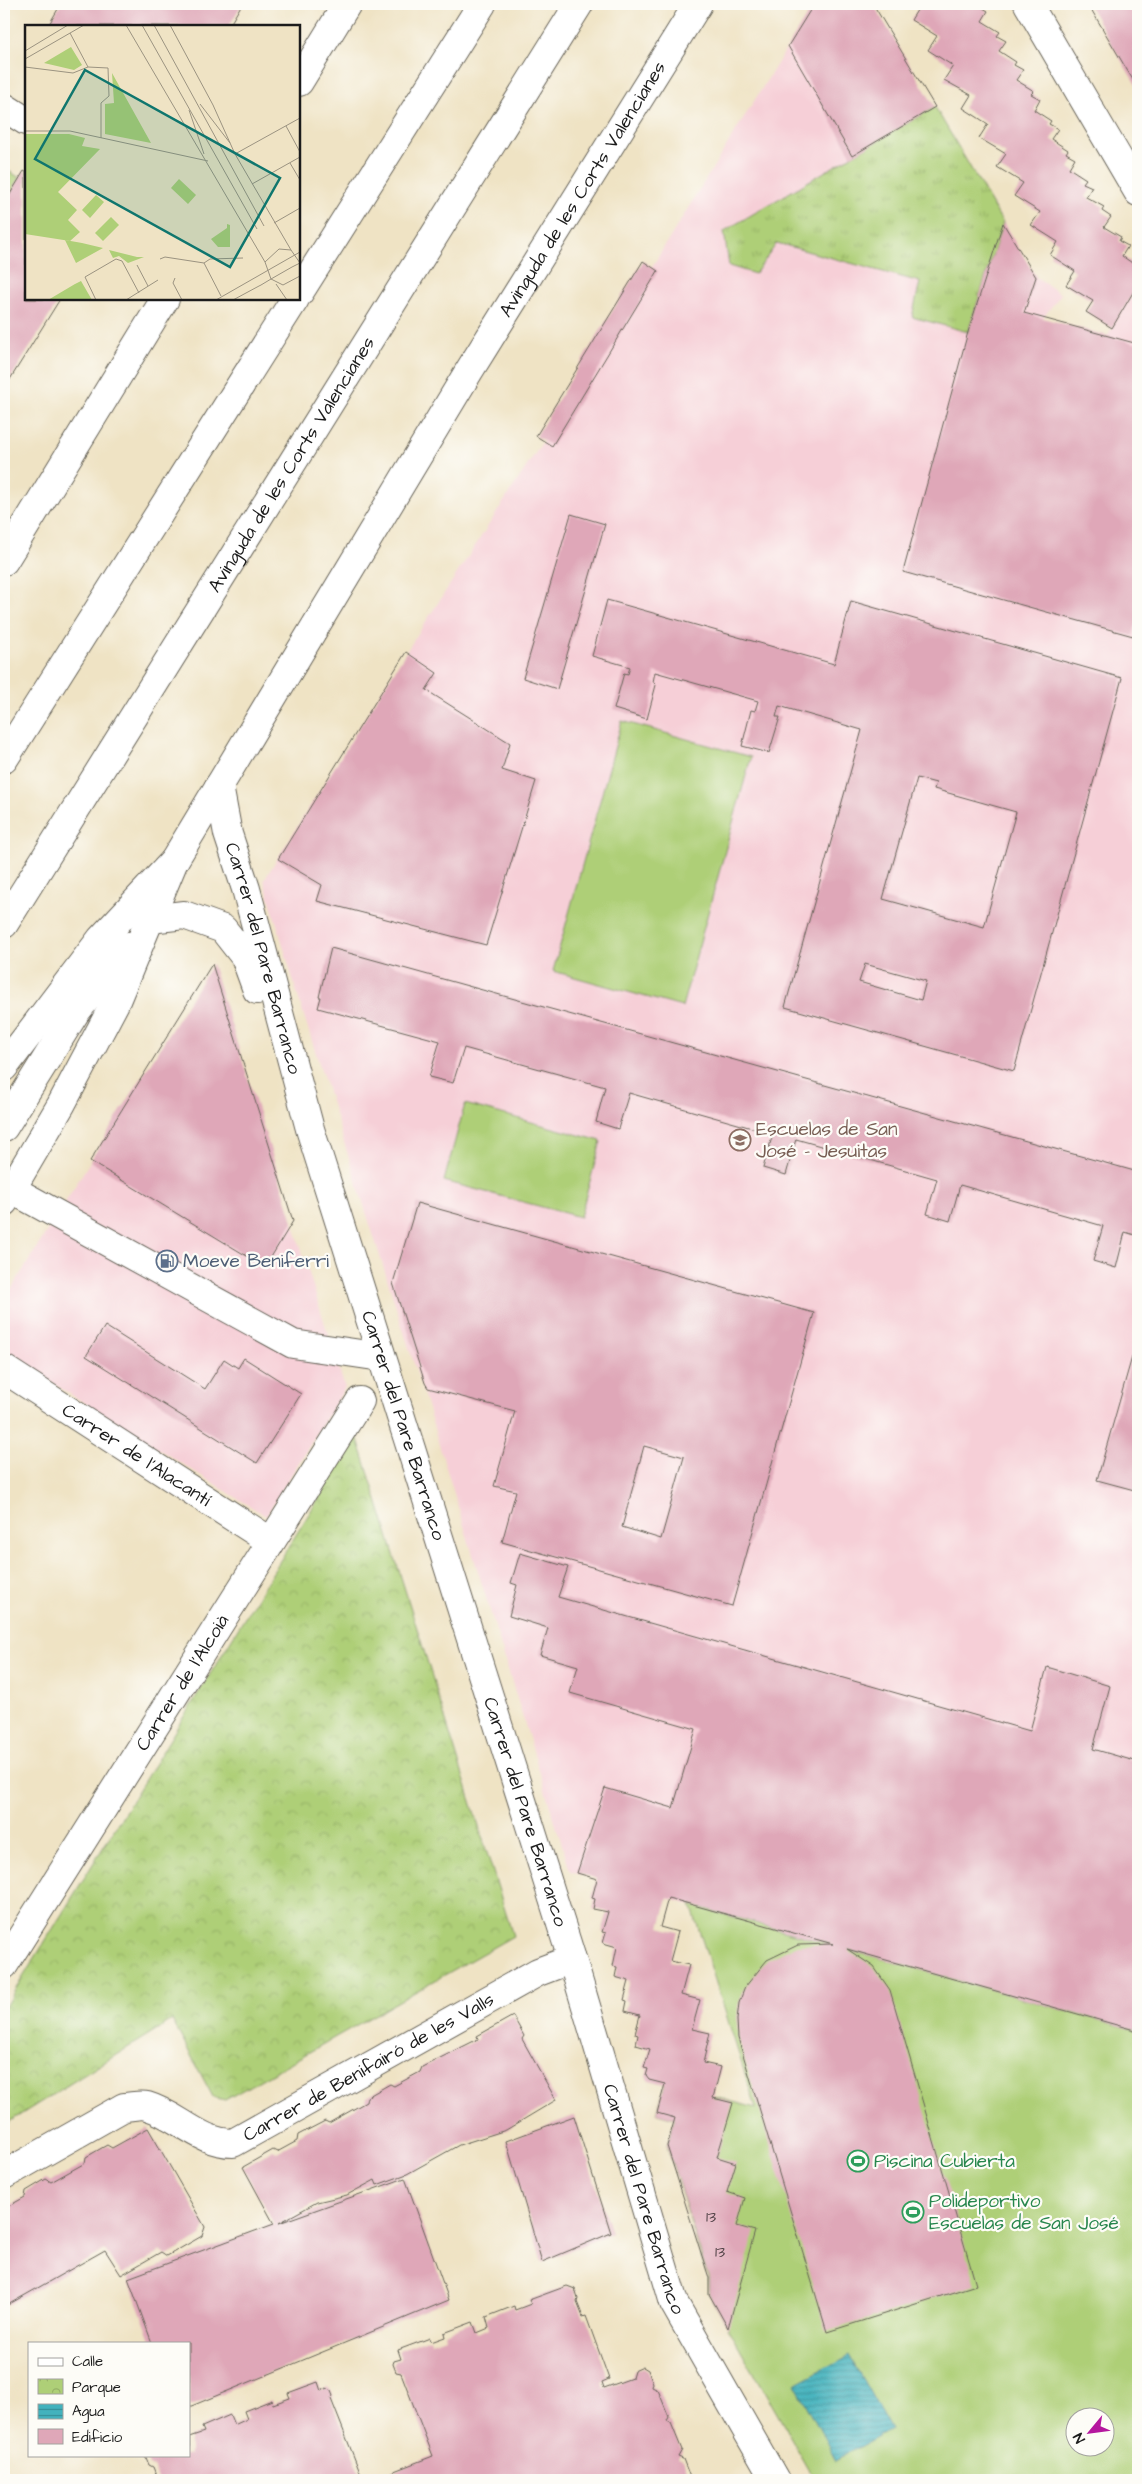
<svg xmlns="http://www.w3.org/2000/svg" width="1142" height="2484" viewBox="0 0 1142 2484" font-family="'Architects Daughter',sans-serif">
<defs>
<pattern id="grass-tufts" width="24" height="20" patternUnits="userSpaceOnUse" patternTransform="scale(1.25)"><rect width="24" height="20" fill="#aecf77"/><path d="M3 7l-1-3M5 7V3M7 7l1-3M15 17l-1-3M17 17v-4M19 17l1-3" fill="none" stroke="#95b166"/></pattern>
<pattern id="park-crowns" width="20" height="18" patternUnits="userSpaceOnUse" patternTransform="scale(1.25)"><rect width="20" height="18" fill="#aecf77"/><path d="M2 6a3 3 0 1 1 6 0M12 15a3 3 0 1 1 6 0" fill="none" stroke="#95b166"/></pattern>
<pattern id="water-rules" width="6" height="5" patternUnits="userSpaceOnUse" patternTransform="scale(1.25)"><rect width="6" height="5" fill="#43b2bd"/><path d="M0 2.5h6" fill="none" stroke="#379099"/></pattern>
</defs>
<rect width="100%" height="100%" fill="#fdfcf7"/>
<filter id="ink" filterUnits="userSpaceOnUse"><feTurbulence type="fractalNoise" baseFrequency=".02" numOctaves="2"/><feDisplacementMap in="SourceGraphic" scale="10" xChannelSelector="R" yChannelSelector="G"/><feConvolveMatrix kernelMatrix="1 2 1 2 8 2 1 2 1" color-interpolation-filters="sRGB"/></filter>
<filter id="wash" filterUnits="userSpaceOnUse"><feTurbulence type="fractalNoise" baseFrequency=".0096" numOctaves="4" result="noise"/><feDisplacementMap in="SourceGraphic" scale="20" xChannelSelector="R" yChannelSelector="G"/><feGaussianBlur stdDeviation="1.12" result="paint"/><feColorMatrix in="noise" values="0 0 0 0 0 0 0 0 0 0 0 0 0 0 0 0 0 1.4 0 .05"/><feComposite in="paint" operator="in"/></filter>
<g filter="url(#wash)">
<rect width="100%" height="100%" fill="#efe3c4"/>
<!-- built -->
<g fill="#f6cfd7" fill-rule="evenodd">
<path d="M 814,4 L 873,4 L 1036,277 L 1061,294 L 1043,318 L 1107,337 L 1138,285 L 1138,2480 L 815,2480 L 709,2294 L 708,2278 L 675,2118 L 657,2113 L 665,2084 L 756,2108 L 745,2073 L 691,1905 L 570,1871 L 421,1386 L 299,1000 L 264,880 L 406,652 L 566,406 ZM 1074,2416 L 1104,2416 L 1104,2446 L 1074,2446 Z"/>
<polygon points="212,964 345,1388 266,1516 4,1353 4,1301"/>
</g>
<!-- grass -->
<g fill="url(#grass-tufts)" stroke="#65764a">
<polygon points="935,107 1003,223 968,332 912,317 920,282 777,243 755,274 729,266 724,231"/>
<polygon points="4,168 20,178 4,204"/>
</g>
<!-- park -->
<polygon fill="url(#park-crowns)" stroke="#65764a" points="357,1436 513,1936 225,2100 213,2097 172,2020 4,2125 4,2008"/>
<!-- pitch -->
<g fill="#aecf77" stroke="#65764a" fill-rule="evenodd">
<polygon points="622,721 751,757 682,1007 553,971"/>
<polygon points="465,1104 601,1141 580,1217 444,1181"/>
<path d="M 691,1905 L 1138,2031 L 1138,2480 L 815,2480 L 709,2294 L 708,2278 L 667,2146 L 675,2118 L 657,2113 L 665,2084 L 756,2108 ZM 1074,2416 L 1104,2416 L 1104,2446 L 1074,2446 Z"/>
</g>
<!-- water -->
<polygon fill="url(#water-rules)" stroke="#30676c" points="849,2355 891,2430 836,2460 795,2384"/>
<g id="blocks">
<!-- building -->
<g fill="#dfa7b8" fill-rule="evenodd">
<polygon points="61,4 109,4 116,8 118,4 242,4 229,26 48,26"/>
<polygon points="814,4 873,4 935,107 852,156 788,46"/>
<polygon points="914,4 981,4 980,6 988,11 982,21 1000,32 997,36 1006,41 999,51 1016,62 1014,65 1023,70 1016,80 1034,91 1031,94 1040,99 1034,110 1051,121 1049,124 1058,129 1051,139 1068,150 1066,153 1075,158 1069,168 1086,179 1083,183 1092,187 1086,197 1104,207 1102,211 1111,217 1104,227 1121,237 1119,241 1128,246 1122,256 1138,267 1136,270 1138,272 1138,284 1112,328 1086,312 1093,301 1066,285 1075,271 1050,255 1058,242 1031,225 1040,212 1014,196 1023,183 997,167 1006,154 979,138 988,124 963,108 971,95 944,80 953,66 928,50 937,36 911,20 919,7"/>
<polygon points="1088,4 1138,4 1138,88 1124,65"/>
<polygon points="24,171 26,172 26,299 60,299 4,389 4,204"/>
<polygon points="1003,223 1036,277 1024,313 1138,344 1138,616 1133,636 903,572 968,332"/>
<polygon points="643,261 658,271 552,446 536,436"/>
<polygon points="571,514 605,524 557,689 523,678"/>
<path d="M 607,600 L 834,664 L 851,601 L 1122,678 L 1014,1071 L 785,1007 L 862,730 L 779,706 L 776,717 L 780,717 L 769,753 L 742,746 L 751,710 L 755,711 L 758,701 L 655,672 L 653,682 L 656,685 L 647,719 L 614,709 L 624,673 L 628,674 L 630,667 L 592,656 ZM 917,778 L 936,783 L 934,789 L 1016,812 L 984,927 L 883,899 ZM 865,964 L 926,981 L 921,1000 L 859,982 Z"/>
<polygon points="406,652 437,673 426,690 510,743 502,770 536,781 486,945 317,901 322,885 278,859"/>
<polygon points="331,948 1138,1172 1138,1236 1125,1232 1116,1268 1093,1261 1103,1226 960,1185 950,1221 927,1214 937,1179 796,1139 786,1175 763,1168 773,1134 629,1093 618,1129 596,1122 605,1087 464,1048 453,1083 429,1077 440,1041 318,1008 321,997 319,997"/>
<polygon points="212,964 293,1221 265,1267 90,1161"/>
<path d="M 417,1203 L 814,1313 L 732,1606 L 502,1542 L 516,1491 L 494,1486 L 515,1411 L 428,1388 L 425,1383 L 393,1283 ZM 644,1446 L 684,1457 L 661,1539 L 622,1527 Z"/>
<polygon points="105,1326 205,1389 224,1359 238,1368 244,1358 301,1394 257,1463 86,1356"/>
<polygon points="1138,1336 1138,1491 1097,1480"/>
<polygon points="520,1553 568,1567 558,1597 1030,1731 1047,1667 1110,1686 1093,1749 1138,1762 1138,2031 847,1949 874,1967 890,1990 976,2285 827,2332 738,2038 737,2020 739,2003 745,1987 767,1960 798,1945 833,1944 668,1898 660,1927 678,1932 670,1961 689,1965 681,1995 700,2000 692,2029 710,2033 703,2063 721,2067 713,2098 733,2103 717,2157 736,2163 727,2192 745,2198 737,2226 755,2231 728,2328 709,2294 709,2278 667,2146 675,2118 657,2113 665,2084 649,2080 646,2076 648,2069 644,2068 650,2049 636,2045 638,2035 635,2034 640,2015 625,2011 627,2001 624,2000 629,1981 615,1977 617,1967 613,1966 617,1947 603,1943 606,1933 602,1932 608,1912 593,1909 595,1899 592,1898 597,1879 577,1873 605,1788 673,1808 696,1729 570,1693 578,1666 540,1655 548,1628 509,1616 517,1585 511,1583"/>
<polygon points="513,2016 524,2036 522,2039 556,2100 506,2130 459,2145 407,2174 377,2185 375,2180 347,2195 317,2202 279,2223 405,2178 449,2300 189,2407 189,2343 152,2343 128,2278 274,2224 243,2167 273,2150 277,2152 297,2141 298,2135 325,2121 329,2123 366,2102 367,2097 390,2084 394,2086 420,2072 422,2067 478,2039 477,2036"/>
<polygon points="574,2116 611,2233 542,2262 506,2141"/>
<polygon points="148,2128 205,2227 202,2236 167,2256 161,2252 121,2275 105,2250 4,2307 4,2205 7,2207 25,2197 26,2191 46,2179 51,2182 85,2163 86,2157 107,2145 112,2148"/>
<polygon points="567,2286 575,2289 578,2299 577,2302 583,2317 586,2316 609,2379 602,2382 604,2388 632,2378 634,2371 643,2367 648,2370 653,2383 652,2387 658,2390 669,2417 667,2421 671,2423 682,2450 678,2457 683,2459 691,2480 371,2480 433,2456 401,2373 396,2372 393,2364 394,2361 401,2359 398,2350 430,2338 431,2342 445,2337 444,2333 473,2322 477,2333 489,2328 486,2317 514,2306 515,2310 531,2304 529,2300"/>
<polygon points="318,2382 321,2391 327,2388 331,2391 333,2396 331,2399 363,2480 158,2480 153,2467 149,2465 145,2455 189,2455 189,2437 204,2432 202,2427 230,2415 234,2425 247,2419 244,2411 272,2400 273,2404 290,2398 288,2393"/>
</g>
</g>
</g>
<g filter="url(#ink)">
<use href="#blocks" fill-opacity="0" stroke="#666257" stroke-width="1"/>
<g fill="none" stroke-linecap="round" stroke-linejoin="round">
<!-- minor casing -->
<g stroke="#666257" stroke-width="30">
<g id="minor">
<polyline points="1028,4 1138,192"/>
<polyline points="299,82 347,4"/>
<polyline points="4,107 26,121"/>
<polyline points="4,561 165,299"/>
<path id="s1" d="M 219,786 L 228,834 L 246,889 L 310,1129 L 572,1959 L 674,2303 L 775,2480"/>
<polyline points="150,919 184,915 223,929 245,957 257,990"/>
<polyline points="4,1127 75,1013 129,946"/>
<polyline points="11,1189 293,1344 381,1357"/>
<path id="s2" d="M 4,1202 L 61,1105 L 115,1003 L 174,861 L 469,371 L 698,4"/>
<path id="s3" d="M 4,1369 L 270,1541"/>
<path id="s4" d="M 4,1965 L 360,1401"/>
<path id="s5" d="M 4,2175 L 124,2107 C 131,2107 140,2104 147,2106 C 178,2115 199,2143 233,2143 L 538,1972 L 572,1959"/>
</g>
</g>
<!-- major casing -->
<g stroke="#666257" stroke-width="30">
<g id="major">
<polyline points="299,293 482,4"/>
<polyline points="4,759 295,299"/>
<path id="s6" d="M 4,924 L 579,4"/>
<polyline points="4,1067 101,939 174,861"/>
</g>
</g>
<!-- minor -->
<use href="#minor" stroke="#fff" stroke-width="28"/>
<!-- major -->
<use href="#major" stroke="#fff" stroke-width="28"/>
</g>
</g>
<!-- icons -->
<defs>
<g id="school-ring" transform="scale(1.125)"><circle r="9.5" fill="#fdfcf7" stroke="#8d6e63" stroke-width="1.5"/><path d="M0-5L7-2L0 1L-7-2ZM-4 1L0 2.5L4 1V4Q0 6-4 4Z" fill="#8d6e63"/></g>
<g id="fuel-ring" transform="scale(1.125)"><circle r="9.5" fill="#fdfcf7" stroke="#5c6f8a" stroke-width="1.5"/><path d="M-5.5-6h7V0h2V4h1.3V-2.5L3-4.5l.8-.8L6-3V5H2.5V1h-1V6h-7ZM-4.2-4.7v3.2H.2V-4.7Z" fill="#5c6f8a"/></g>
<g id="stadium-ring" transform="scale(1.125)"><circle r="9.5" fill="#fdfcf7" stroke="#2e9e5b" stroke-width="1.5"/><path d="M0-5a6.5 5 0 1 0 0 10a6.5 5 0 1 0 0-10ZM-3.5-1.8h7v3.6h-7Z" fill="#2e9e5b"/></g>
</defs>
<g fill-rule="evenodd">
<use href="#school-ring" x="740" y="1140"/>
<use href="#fuel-ring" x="167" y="1261"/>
<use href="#stadium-ring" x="858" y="2161"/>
<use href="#stadium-ring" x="913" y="2212"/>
</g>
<g text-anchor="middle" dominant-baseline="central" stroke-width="4.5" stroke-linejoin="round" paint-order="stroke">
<!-- number labels -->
<g font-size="16" fill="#4d3f43">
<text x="711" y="2217">13</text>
<text x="720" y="2252">13</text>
</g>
<!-- street labels -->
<g font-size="19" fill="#1c1c1c" stroke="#fdfcf7">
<text stroke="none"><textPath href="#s2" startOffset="1168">Avinguda de les Corts Valencianes</textPath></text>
<text stroke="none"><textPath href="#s6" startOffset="542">Avinguda de les Corts Valencianes</textPath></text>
<text stroke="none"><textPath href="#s1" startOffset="178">Carrer del Pare Barranco</textPath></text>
<text stroke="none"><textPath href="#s1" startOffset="666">Carrer del Pare Barranco</textPath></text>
<text stroke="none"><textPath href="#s3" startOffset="158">Carrer de l'Alacantí</textPath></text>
<text stroke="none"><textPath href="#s4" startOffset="334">Carrer de l'Alcoià</textPath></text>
<text stroke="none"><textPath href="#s1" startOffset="1071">Carrer del Pare Barranco</textPath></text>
<text stroke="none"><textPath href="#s5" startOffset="411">Carrer de Benifairó de les Valls</textPath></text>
<text stroke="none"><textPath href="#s1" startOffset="1476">Carrer del Pare Barranco</textPath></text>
</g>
<!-- education labels -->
<g font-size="19" fill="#785e54" stroke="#fdfcf7" text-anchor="start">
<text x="756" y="1129">Escuelas de San<tspan x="756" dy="22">José - Jesuitas</tspan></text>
</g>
<!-- service labels -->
<g font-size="19" fill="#4e5e75" stroke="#fdfcf7" text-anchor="start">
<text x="183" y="1261">Moeve Beniferri</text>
</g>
<!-- leisure labels -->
<g font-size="19" fill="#27864d" stroke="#fdfcf7" text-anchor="start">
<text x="874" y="2161">Piscina Cubierta</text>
<text x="929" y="2201">Polideportivo<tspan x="929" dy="22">Escuelas de San José</tspan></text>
</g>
</g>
<!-- overview -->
<g transform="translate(25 25)">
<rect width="275" height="275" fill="#efe3c4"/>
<path d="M 202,199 L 205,200 L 205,222 L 193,222 L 186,214 L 202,203 Z" fill="#aecf77"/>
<path d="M 46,22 L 57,40 L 49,45 L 19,38 ZM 87,48 L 126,118 L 80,109 L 80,79 L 89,78 ZM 40,215 L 57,218 L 78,223 L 51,238 ZM 84,225 L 112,232 L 119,232 L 103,238 L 94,231 L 88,233 ZM 56,256 L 67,275 L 23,275 L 50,259 Z" fill="#aecf77"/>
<path d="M 0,109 L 44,109 L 60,113 L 57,121 L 75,124 L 33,167 L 52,185 L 43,195 L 55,207 L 45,216 L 0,209 ZM 154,154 L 171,170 L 163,179 L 146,163 ZM 71,170 L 79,177 L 65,193 L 57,185 ZM 86,192 L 94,200 L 78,216 L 70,208 Z" fill="#aecf77"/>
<path fill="none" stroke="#9b9381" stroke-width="1" d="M 101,0 L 240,237M 117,0 L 232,204M 129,0 L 239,201M 145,0 L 188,80 L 210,129 L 266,225M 45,8 L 63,42M 0,26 L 43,0M 0,34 L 59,0M 0,42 L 48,48 L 63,42 L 83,43 L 84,71 L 76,78 L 76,113M 175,79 L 205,118M 164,85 L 179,129M 261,101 L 275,127M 0,106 L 45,106 L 183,136M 210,129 L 275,93M 265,138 L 275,155M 227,159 L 275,132M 249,198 L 275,183M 135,234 L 140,232 L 179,238 L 185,234 L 218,233M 179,238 L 196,271M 112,240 L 123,261M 150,253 L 148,258 L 157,275M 251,259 L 262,275M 71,275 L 60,252 L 91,234 L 97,236 L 114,268M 101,275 L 133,255M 191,275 L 275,227M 208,275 L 234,261 L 236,260 L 246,254 L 267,242 L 275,238 L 266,225 L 254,224 L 240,237 L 246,254 L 258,260 L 275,251"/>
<path fill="#0f766e" fill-opacity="0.15" stroke="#0f766e" stroke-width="2.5" d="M 60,45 L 255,153 L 205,242 L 10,134 Z"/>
<rect width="275" height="275" fill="none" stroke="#1c1c1c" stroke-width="2.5"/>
</g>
<!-- margin -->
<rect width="1142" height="2484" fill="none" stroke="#fdfcf7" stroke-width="20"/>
<!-- legend -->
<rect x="28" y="2342" width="162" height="115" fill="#fdfcf7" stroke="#a3a29f"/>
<rect x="38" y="2358" width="25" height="8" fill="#ffffff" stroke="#a3a29f"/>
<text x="72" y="2366" font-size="15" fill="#1c1c1c">Calle</text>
<rect x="38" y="2379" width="25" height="15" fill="url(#park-crowns)" stroke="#a3a29f"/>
<text x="72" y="2392" font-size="15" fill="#1c1c1c">Parque</text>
<rect x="38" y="2404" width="25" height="15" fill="url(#water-rules)" stroke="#a3a29f"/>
<text x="72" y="2416" font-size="15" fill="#1c1c1c">Agua</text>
<rect x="38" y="2429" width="25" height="15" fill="#dfa7b8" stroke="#a3a29f"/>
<text x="72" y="2442" font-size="15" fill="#1c1c1c">Edificio</text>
<!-- north arrow -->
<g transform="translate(1090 2432) rotate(241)"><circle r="24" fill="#fdfcf7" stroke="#a3a29f"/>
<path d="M0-4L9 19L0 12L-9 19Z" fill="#b5179e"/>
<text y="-8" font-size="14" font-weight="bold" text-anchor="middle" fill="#1c1c1c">N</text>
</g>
</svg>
